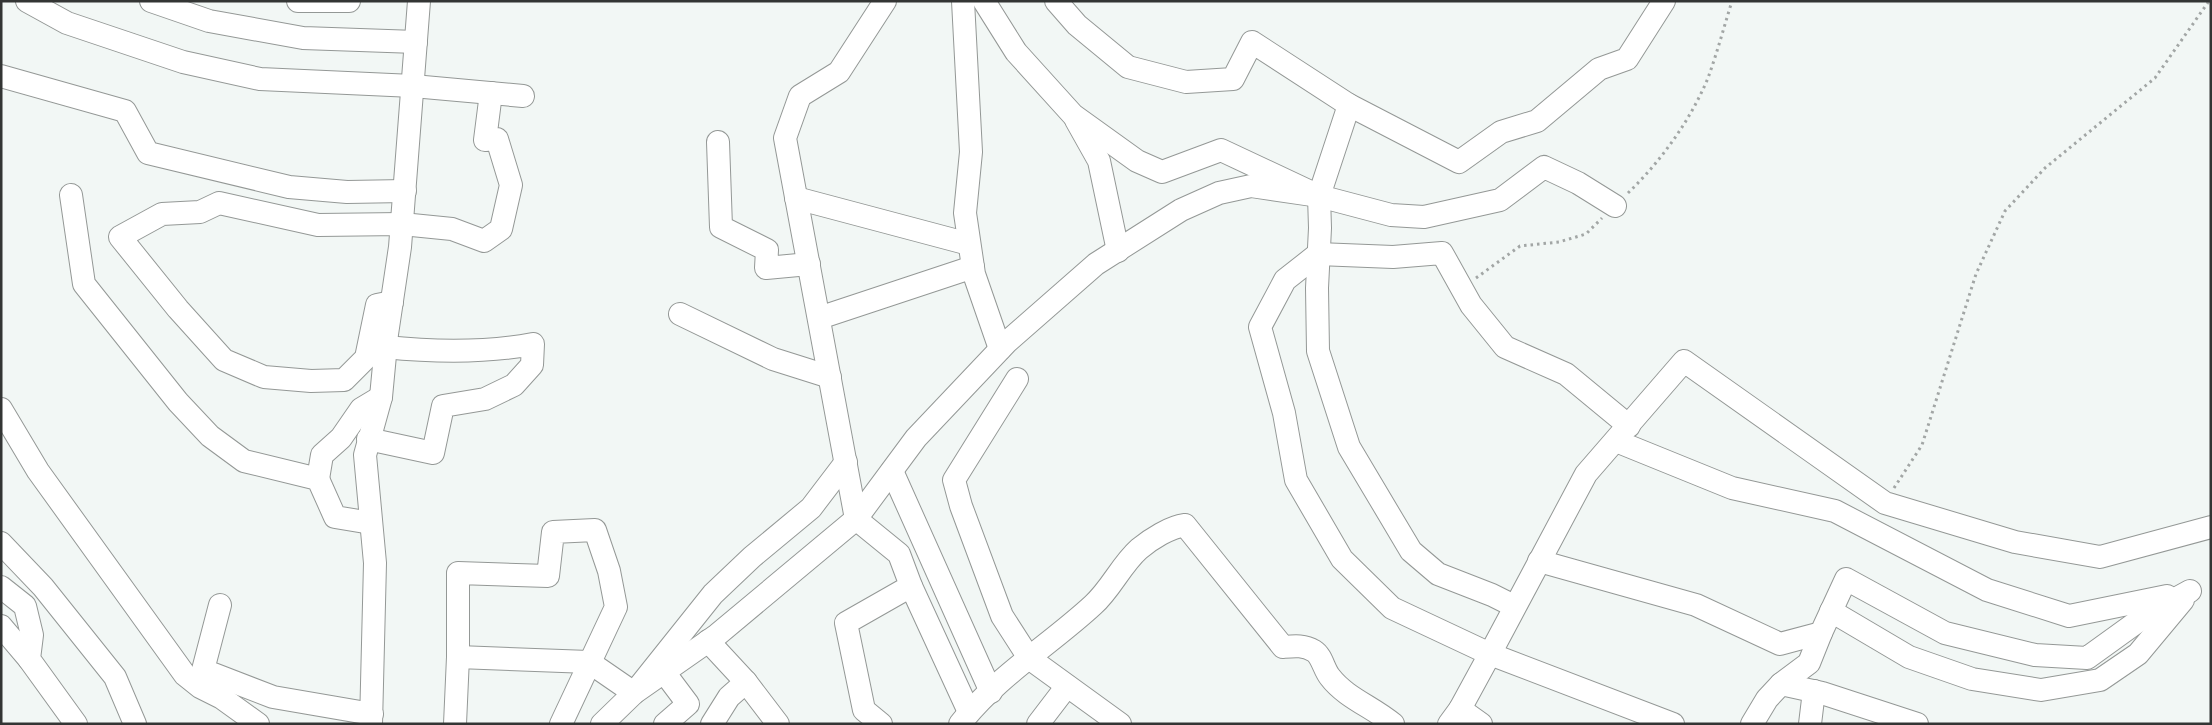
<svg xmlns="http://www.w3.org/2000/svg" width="2212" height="725" viewBox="0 0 2212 725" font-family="Jost,sans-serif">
<rect width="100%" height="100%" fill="#f2f7f5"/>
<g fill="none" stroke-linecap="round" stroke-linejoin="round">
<!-- minor casing -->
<g stroke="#949896" stroke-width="24">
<g id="minor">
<polyline points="27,1 67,23 183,62 260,79 413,86 523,96"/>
<polyline points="151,1 209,21 303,38 416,42"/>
<polyline points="298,1 349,1"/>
<polyline points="963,1 971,152 965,213 974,274 1000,349"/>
<polyline points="984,1 1016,52 1073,115 1137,161 1162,172 1221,150 1319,196 1391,215 1424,217 1500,200 1544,167 1578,183 1615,206"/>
<polyline points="1056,1 1077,25 1128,67 1186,82 1233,79 1252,42 1349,105"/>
<polyline points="1,76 125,111 148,153 289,187 347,192 405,191"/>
<polyline points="1076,120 1099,161 1118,251"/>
<polyline points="718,142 721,227 767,250 766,268 809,264"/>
<polyline points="71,195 84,284 178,402 210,436 244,461 318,479 335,517 371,523"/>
<polyline points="1319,196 1320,228 1317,288 1318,351 1349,447 1411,551 1438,574 1492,595 1514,606"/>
<polyline points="796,198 969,244"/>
<polyline points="392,302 377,305 366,358 344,380 311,381 264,377 224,360 178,309 120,237 162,214 200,212 219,203 318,225 402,224 452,229 484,241 501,229 511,185 497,139 485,140 491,93"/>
<polyline points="680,314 773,359 830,377"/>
<polyline points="819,318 973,267"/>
<polyline points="1017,379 954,480 961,506 1002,616 1029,658 1120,724"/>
<polyline points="1,409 38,471 185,675 200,687 222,698 258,724"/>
<polyline points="1629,426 1566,374 1505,347 1471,305 1442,253 1393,257 1318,254 1285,280 1260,327 1284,413 1296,480 1342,559 1392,608 1490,654 1673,724"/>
<path d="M 368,439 L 433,453 L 443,406 L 485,399 L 514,385 L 532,365 L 533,344 C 485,353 434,352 385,347"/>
<polyline points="1616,441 1732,488 1835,511 1987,590 2069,616 2167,596"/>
<polyline points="892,471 991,692"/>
<polyline points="318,479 322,455 341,438 361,409 381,397"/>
<polyline points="1,543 43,587 115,677 135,724"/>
<polyline points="1539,561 1696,605 1780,644 1821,633 1846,579 1945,633 2035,655 2087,658 2148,614 2190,591"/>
<polyline points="911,586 969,712"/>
<polyline points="1,587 25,606 32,635 29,659 76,724"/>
<polyline points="220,605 203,670 273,697 372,714"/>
<polyline points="1831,611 1909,657 1972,679 2041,690 2100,680 2138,654 2183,600"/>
<polyline points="1,626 29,659"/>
<polyline points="708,641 746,682 729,697 712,724"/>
<polyline points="458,657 458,573 548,576 553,532 595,530 609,571 616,607 561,724"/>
<polyline points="664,672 688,704 665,724"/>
<polyline points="746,682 778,724"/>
<polyline points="1781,684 1809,663 1821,633"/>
<polyline points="1460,709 1481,724"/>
<polyline points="371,724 375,563 365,455 381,397 387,334 400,247 419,1"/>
<polyline points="455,724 458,657 589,662 634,693 713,594 752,557 811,508 846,462"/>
<polyline points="602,724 634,693 717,635 856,519 916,438 1007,342 1096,264 1181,210 1219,193 1251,186 1319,196 1349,105 1459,162 1501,132 1537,121 1599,69 1627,59 1664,1"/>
<polyline points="881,724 864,710 846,623 911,586 899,554 856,519 785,138 800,96 839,72 885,1"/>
<path d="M 960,724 C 996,677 1051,644 1093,605 C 1111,589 1121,565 1139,549 C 1151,539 1170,527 1185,525 L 1283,647 C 1295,646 1304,645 1314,651 C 1322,656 1324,670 1330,677 C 1346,698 1373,707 1393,724"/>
<polyline points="1038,724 1067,686"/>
<polyline points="1449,724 1460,709 1490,654 1586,474 1684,361 1885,503 2015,542 2100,557 2211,527"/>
<polyline points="1752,724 1767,699 1781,684 1822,693 1917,724"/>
<polyline points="1810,724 1814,691"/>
</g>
</g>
<!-- path -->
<g stroke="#a2a6a5" stroke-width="3" stroke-dasharray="2.5 4" stroke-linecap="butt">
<path d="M 1628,193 C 1661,161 1690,121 1708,78 C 1717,53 1724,27 1732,1"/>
<polyline points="1476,278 1520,246 1559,242 1586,234 1602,218"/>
<polyline points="1894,488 1922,445 1976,274 2005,211 2045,168 2155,78 2209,1"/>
</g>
<!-- minor -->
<use href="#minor" stroke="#fff" stroke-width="22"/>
</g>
<!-- border -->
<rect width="2212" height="725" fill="none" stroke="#333534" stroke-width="5"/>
</svg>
